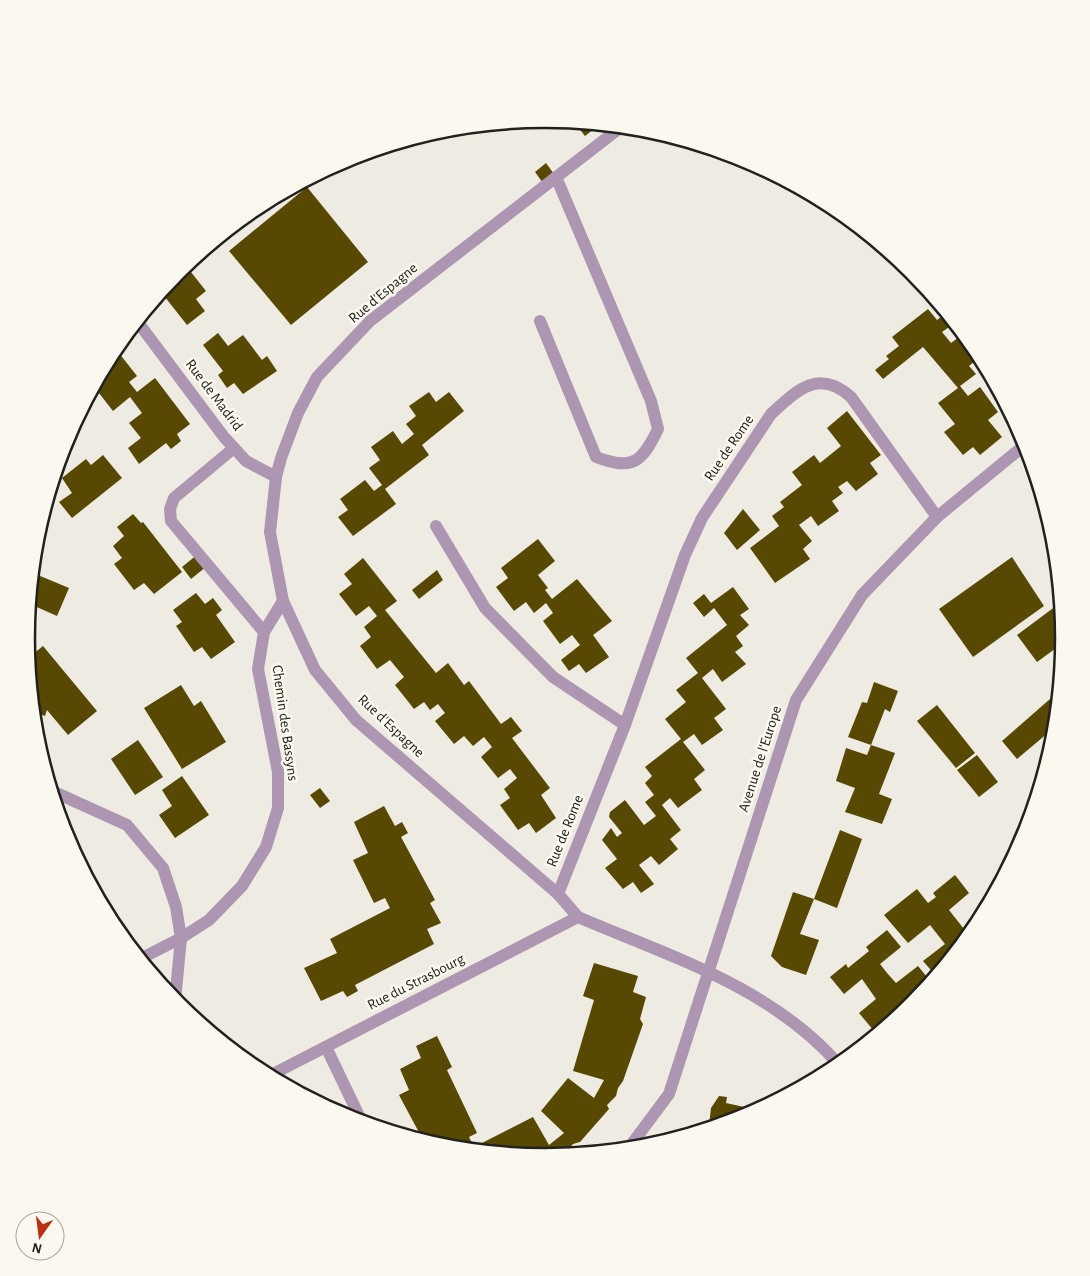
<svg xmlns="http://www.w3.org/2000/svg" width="1090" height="1276" viewBox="0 0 1090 1276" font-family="'Alegreya Sans',sans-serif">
<rect width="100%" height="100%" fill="#eeece2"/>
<!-- building -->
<g fill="#574902">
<polygon points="574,122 576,122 599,125 585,136"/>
<polygon points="546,163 554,174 543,183 535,172"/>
<polygon points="307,187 368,262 291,325 229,251"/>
<polygon points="187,267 206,291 196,299 205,311 187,325 161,292 173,277"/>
<polygon points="928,309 937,320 941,317 949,327 942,332 951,343 963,334 980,357 969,366 976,374 960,386 968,396 980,387 998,412 988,420 1002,437 980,455 973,447 963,455 944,432 955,424 938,403 958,388 923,347 883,379 875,370 889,359 886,356 899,346 892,337"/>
<polygon points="218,333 228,346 243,335 262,360 267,356 277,371 243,394 234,383 227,388 218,375 223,371 203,345"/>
<polygon points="115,348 137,376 129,382 137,392 155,378 190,424 177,434 181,441 171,449 166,443 139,464 128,448 141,438 129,423 142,413 130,397 113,411 95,388 92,390"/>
<polygon points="429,392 436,402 449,392 464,411 422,445 429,455 385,489 396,504 353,536 338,517 348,510 340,499 365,480 374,491 382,485 369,468 380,460 371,447 393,431 402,444 414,434 406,424 416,416 409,406"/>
<polygon points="847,411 881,455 870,463 878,474 856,491 847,481 838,487 843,493 832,501 839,511 818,526 811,516 799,525 812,541 803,549 810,559 775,583 750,548 779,526 772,516 784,507 780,502 802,485 792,472 814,455 820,463 841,446 827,428"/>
<polygon points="103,455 122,478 72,518 59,502 72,493 62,478 86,459 91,465"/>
<polygon points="743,509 760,530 737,550 724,533"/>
<polygon points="133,514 141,523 143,522 182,572 154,594 144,583 134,590 114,564 122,558 113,546 124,536 117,527"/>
<polygon points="538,539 555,561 538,575 548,588 545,590 552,599 577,579 612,621 593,635 609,657 586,673 579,664 569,671 561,660 580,645 572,635 560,644 543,621 553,613 546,603 534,613 526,602 514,611 496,587 508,578 501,568"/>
<polygon points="198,554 207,566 191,579 182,567"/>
<polygon points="1012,557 1044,606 973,657 939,609"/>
<polygon points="363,558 397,601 385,610 436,673 448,663 464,685 469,681 501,724 511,717 522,731 512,738 550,788 541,795 556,818 536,833 529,823 518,830 500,805 510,798 504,789 517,778 510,769 498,778 481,757 492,747 484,737 473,746 464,736 454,744 435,721 445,713 438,704 430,710 424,702 414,709 395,685 404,677 390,660 377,669 360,646 371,637 364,627 377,616 369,606 356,616 339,594 352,584 344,574"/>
<polygon points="437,570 443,580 419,599 412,590"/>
<polygon points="33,573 69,588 57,616 30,604"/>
<polygon points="733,587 749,609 740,615 749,625 736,636 743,646 735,652 746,664 722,682 713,669 702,678 726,709 714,718 723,730 702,745 694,734 683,742 705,770 694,779 702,790 678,808 670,798 662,805 681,830 670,839 678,849 659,865 651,856 639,865 654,884 641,893 633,882 623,889 605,868 617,859 602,840 611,828 617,837 622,833 609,817 610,812 625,800 644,825 656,816 645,802 654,795 645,783 652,776 645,767 681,739 665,719 686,702 676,690 698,673 686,658 727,625 714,608 704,617 693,603 704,594 711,603"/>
<polygon points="196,593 205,604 213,598 222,610 216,615 235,642 211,659 202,647 194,652 176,626 182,622 173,610"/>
<polygon points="1060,603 1063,643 1037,662 1017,635"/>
<polygon points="43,646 97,711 68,735 47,710 45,716 34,712 28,658"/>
<polygon points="874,682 898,691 890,712 885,709 871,745 848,737 862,702 867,703"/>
<polygon points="181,685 194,706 201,701 226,742 182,769 144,708"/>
<polygon points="1058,692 1055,727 1017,759 1002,741"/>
<polygon points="937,705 975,753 956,768 917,721"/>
<polygon points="138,740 163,777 135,795 111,759"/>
<polygon points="871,745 895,753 879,794 892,799 882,824 845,812 855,788 836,781 846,748 867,755"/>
<polygon points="977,755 998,782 979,797 957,770"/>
<polygon points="182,776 209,815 175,838 159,815 172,806 162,790"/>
<polygon points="320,788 330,801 320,808 310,795"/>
<polygon points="384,806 395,826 402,822 408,833 401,837 435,900 430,903 441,923 427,929 434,944 355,985 358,991 347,997 343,991 321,1001 304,968 337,953 330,939 390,908 385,898 374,903 353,860 368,853 354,822"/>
<polygon points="840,830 862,839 837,908 814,899"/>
<polygon points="955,875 969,893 949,910 964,929 983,913 976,926 936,976 923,961 945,944 930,925 908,943 884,915 917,889 928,903 936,897 933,893"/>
<polygon points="793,892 814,899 800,934 819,940 806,975 782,967 771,956"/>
<polygon points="887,930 901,947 880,964 887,973 896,983 918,966 931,982 921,993 911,1001 908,999 889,1014 891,1018 874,1031 859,1013 876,999 862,979 844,994 830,977 846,964 848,968 869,951 866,947"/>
<polygon points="594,963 638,976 633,992 646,997 640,1019 643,1024 623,1081 618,1088 616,1096 607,1105 609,1109 580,1142 573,1144 564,1155 545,1157 444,1147 423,1140 399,1095 409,1090 400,1069 421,1058 416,1046 437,1036 452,1067 447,1070 477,1133 469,1137 474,1147 533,1117 549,1145 564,1133 541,1111 568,1078 594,1098 604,1080 573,1071 594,1000 583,996"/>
<polygon points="719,1096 727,1097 726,1103 749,1108 749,1114 712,1127 709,1125 711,1108"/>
</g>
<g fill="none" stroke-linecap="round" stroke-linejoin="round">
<!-- minor -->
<g stroke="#ad96b1" stroke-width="12">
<path d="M 621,127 L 370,321 L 317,377 L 298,413 L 281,458 L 276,477 L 270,532 L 283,601 L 315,670 L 356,720 L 558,894 L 578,917 C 669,956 773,988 839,1065"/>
<polyline points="137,321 224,437 246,461 276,477"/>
<path d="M 540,321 L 596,457 C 633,471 642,462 658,429 L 651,401 L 556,177"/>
<polyline points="234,448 174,498 170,509 171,521 264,632"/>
<polyline points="436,526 485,608 553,677 625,725"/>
<polyline points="52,791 127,825 163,868 176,907 181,938 175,1001"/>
<polyline points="1021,843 1027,821 1031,816"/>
<path d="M 558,894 L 625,725 L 685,555 L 702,518 L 771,414 C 797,390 819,368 851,397 L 937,517"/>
<polyline points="140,959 181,938 209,920 242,886 266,847 278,808 278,772 258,669 264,632 283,601"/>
<polyline points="326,1047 362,1122"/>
<polyline points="269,1076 578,917"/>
<polyline points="628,1149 669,1094 796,700 862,595 937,517 1026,444"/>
</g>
</g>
<g text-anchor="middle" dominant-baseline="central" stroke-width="5" stroke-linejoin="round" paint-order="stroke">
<!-- street labels -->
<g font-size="15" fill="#22211d" stroke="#fbf9ef">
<text transform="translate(383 293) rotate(-40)">Rue d'Espagne</text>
<text transform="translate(214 395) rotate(53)">Rue de Madrid</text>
<text transform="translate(729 448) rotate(-56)">Rue de Rome</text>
<text transform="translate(285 723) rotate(82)">Chemin des Bassyns</text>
<text transform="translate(391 726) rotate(43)">Rue d'Espagne</text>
<text transform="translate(760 759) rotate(-72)">Avenue de l'Europe</text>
<text transform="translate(565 831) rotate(-68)">Rue de Rome</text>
<text transform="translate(416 982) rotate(-27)">Rue du Strasbourg</text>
</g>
</g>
<!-- crop -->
<path d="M0 0H1090V1276H0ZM35 638a510 510 0 1 1 1020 0a510 510 0 1 1-1020 0Z" fill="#fbf9ef" fill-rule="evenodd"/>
<path fill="none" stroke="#22211d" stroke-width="2.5" d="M35 638a510 510 0 1 1 1020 0a510 510 0 1 1-1020 0Z"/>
<!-- north arrow -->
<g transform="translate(40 1236) rotate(194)"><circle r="24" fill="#fbf9ef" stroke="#a4a39b"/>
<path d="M0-4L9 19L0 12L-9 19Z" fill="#bb2f13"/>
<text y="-8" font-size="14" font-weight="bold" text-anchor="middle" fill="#22211d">N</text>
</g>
</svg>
